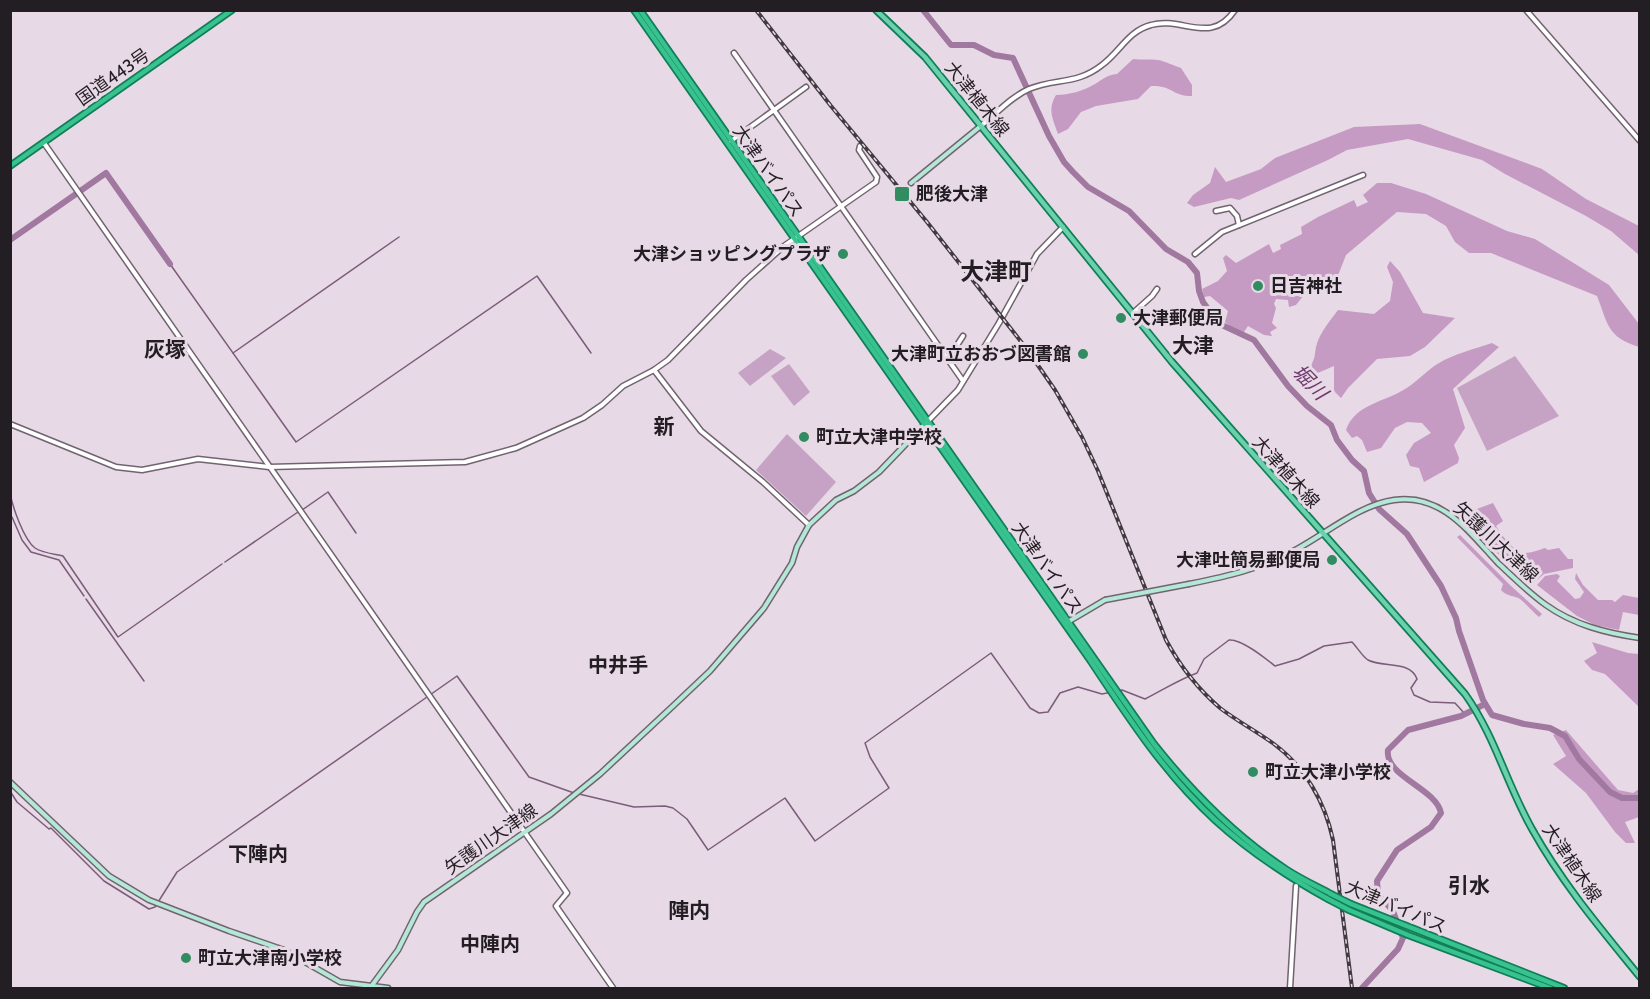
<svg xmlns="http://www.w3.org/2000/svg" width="1650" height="999" viewBox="0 0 1650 999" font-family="Cabin,'Noto Sans JP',sans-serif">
<rect width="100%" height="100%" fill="#e8d9e6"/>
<!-- green -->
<g fill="#c6a2c4">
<polygon points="770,349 786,358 750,386 738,373"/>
<polygon points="1515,356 1559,416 1487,451 1457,388"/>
<polygon points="789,364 810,392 794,406 771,376"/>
<polygon points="787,434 836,482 806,516 756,470"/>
</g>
<!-- forest -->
<g fill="#c69bc3">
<path d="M 1133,59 C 1142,60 1149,59 1158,60 C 1165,61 1174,66 1181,68 L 1192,85 L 1192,96 C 1172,96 1172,85 1151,86 L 1138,99 L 1096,106 L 1081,112 L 1068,129 L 1058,134 C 1053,119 1047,110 1056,95 C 1069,95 1083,91 1095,84 C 1103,79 1107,75 1117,74 Z"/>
<polygon points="1420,124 1542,169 1586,199 1639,226 1639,255 1611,231 1586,216 1505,174 1482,160 1408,139 1347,150 1328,160 1239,200 1231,198 1194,207 1187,203 1193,195 1210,183 1215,167 1226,182 1261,169 1275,158 1354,127"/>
<path d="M 1377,183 L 1391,183 L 1426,194 L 1507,231 L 1535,239 L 1609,285 L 1639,324 L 1639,347 C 1607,337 1608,324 1597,296 L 1491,253 L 1469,253 L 1455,242 L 1446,226 L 1426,214 L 1397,212 L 1346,255 L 1337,278 L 1318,278 L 1316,290 L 1303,296 L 1296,305 L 1289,307 L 1288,300 L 1276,299 L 1274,304 L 1276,308 L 1272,323 L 1277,328 L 1270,332 L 1272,336 L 1264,335 L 1248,326 L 1244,332 L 1234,329 L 1225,322 L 1228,311 L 1210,296 L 1204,297 L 1202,289 L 1218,281 L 1227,271 L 1223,258 L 1226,255 L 1236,263 L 1269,244 L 1273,253 L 1281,249 L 1280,245 L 1302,234 L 1301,227 L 1318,217 L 1354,200 L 1357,207 L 1368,202 L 1363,195 Z"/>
<path d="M 1390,261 L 1400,272 L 1423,313 L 1455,318 L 1425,347 L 1410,356 L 1377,359 L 1348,388 L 1341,398 L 1334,391 L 1334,366 L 1313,375 L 1311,374 C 1310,363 1314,362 1315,354 C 1316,337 1327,325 1338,310 L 1374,314 L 1390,301 L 1393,282 L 1387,267 Z"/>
<path d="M 1492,343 L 1499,347 L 1453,389 L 1465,428 L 1454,445 L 1459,458 L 1458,463 L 1424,482 L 1419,468 L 1410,466 L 1406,455 L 1414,443 L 1431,433 L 1422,423 L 1407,422 L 1395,428 L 1381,448 L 1367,452 L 1362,440 L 1357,436 L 1352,438 L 1346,430 C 1355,404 1385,402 1405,389 C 1417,382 1427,370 1439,363 C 1454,354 1474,349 1492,343 Z"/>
<path d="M 1493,503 L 1503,521 L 1496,526 C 1502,535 1513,552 1525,553 C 1531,553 1539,550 1545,548 L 1548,550 L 1559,548 L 1568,559 L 1573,559 L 1573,568 L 1544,574 L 1531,585 L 1527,582 L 1486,542 L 1461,514 L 1465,508 L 1474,510 Z"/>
<path d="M 1460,535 L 1510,585 L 1542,614 L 1539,617 C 1533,612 1526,604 1520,599 C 1514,595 1507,597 1501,590 L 1503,584 L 1457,537 Z"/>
<polygon points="1576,573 1583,585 1598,600 1612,600 1615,602 1623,595 1639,598 1639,615 1623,612 1619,630 1595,625 1577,616 1537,585 1545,576 1557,574 1560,576 1557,581 1575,599 1580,598 1584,592 1575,579"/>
<polygon points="1592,642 1628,653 1639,654 1639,707 1605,674 1592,670 1584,661 1597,653"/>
<polygon points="1566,730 1618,790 1633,793 1639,789 1639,817 1625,822 1635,843 1626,843 1615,832 1586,793 1553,764 1566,756 1553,735"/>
</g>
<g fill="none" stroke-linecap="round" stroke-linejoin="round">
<!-- stream -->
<g stroke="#7b5d7a" stroke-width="1.5">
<polyline points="170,264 296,442 537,276 591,353"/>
<polyline points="233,353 399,237"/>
<path d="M 10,492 C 12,506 24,540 35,548 C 42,553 55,554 63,556 L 118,637 L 222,564"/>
<polyline points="302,510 328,492 356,533"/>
<polyline points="10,514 11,514"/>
<polyline points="12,517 22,540 31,552 59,560 84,596"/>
<polyline points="225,562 298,512"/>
<polyline points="86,599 144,681"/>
<polyline points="10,791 17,802 49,829 51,828 104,881 149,909 155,907 177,872 457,676 529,777 574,793"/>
<path d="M 579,794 L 634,807 L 665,806 L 673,808 L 687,819 L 708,850 L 785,798 L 815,841 L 889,788 L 870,757 L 865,743 L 991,653 L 1030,708 L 1039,713 L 1048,712 L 1060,693 L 1078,687 L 1102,694 L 1122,690 L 1145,699 C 1163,690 1178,680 1197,673 L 1204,659 L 1229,640 C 1242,639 1265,658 1275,666 L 1299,659 L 1324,646 L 1352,642 C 1357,647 1362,656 1368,660 C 1383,668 1410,660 1417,679 L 1411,688 L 1414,695 L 1430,702 L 1455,703 L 1465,714"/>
</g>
<!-- river -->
<g stroke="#a1789f" stroke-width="6">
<polyline points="923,10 951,45 974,45 994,55 1013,58 1049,136 1064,162 1073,172 1088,187 1129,211 1166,249 1188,262 1197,273 1199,291 1203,302 1214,317 1224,326 1254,340 1288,386 1307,406 1331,425 1337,440 1352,460 1364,471 1369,493 1379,509 1407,534 1441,586 1456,618 1459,631 1483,700 1492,715 1524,724 1550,728 1565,736 1579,759 1610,792 1622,798 1640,798"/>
<polyline points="10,240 106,173 170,264"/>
<path d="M 1362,988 L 1398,949 L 1403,938 L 1393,911 L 1378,894 L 1377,881 L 1397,850 L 1431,827 L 1441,813 C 1436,788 1384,776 1388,750 L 1408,730 L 1461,716 L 1485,704"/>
</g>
<!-- tertiary casing -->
<g stroke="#716470" stroke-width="7">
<g id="tertiary">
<polyline points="1526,10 1640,141"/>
<polyline points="734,53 963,381"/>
<path d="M 982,125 C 997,113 1011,97 1029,89 C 1055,78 1077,85 1102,65 C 1120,52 1128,31 1151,25 C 1182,16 1211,46 1235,10"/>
<polyline points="731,141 806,87"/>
<polyline points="44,143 567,893 556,906 613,988"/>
<polyline points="1216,211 1230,208 1237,216 1239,225"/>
<polyline points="1195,254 1222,232 1363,175"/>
<polyline points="1133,313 1152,296 1157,289"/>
<polyline points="948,359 963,336"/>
<polyline points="654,370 701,431 763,482 809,525"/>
<polyline points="928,421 958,390 999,323 1037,254 1063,227"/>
<polyline points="10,424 116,467 142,470 198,459 269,467 465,462 516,448 583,418 602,405 623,386 654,370 668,360 746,280 784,246 876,182 877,177 859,150 860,146"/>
<polyline points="1290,988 1296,886"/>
</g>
</g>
<!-- secondary casing -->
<g stroke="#716470" stroke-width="7">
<g id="secondary">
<polyline points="911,183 982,125"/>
<path d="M 1189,584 C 1229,576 1260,569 1297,549 C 1327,533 1359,505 1394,500 C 1442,493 1469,532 1498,563 C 1513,577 1529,593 1546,605 C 1574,625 1606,633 1640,638"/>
<polyline points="1066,623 1105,600"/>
<polyline points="10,782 109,876 149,900 229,931 284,950 340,982 388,988"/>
<polyline points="370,988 398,950 417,912 424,902 551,814 600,774 673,706 710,671 764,608 792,563 797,547 809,525 836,500 854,491 879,472 927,422"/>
</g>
</g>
<!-- primary casing -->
<g stroke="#107f58" stroke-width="8">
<path id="primary" d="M 876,10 L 925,57 L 1172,362 L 1465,694 C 1495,736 1507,785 1532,829 C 1562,883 1601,929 1640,977"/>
</g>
<!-- trunk casing -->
<g stroke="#107f58" stroke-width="8">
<g id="trunk">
<path d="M 634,10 L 1090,660 C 1127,716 1165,774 1215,820 C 1249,851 1288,877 1328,899"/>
<path d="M 640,10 L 1154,744 C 1192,792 1235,836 1287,870 C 1301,879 1316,886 1331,894"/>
<polyline points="10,166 232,10"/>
<polyline points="1351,904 1564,988"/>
<polyline points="1349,910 1408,935 1550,988"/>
</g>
</g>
<!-- tertiary -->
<use href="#tertiary" stroke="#fff" stroke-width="4"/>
<!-- secondary -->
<use href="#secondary" stroke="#b4e8d6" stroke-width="4"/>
<!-- primary -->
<use href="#primary" stroke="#6ad1ac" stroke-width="4.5"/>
<!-- trunk -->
<use href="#trunk" stroke="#38c290" stroke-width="4.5"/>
<!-- rail casing -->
<g stroke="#413a40" stroke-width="4">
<path id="rail" d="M 756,10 L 831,106 L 927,222 L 1026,348 L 1055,390 L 1082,437 L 1098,471 L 1166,640 C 1180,666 1198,689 1220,708 C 1237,721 1256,731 1274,744 C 1305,767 1325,802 1333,840 L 1352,988"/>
</g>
<!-- rail -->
<use href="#rail" stroke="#e8d9e6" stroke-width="1.5" stroke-dasharray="4.5" stroke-linecap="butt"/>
<!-- secondary-bridge casing -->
<g stroke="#716470" stroke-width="7" stroke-linecap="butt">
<polyline id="secondary-bridge" points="1105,600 1189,584"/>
</g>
<!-- trunk-bridge casing -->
<g stroke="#107f58" stroke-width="8" stroke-linecap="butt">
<g id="trunk-bridge">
<polyline points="1331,894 1351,904"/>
<polyline points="1328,899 1349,910"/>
</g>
</g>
<!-- secondary-bridge -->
<use href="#secondary-bridge" stroke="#b4e8d6" stroke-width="4"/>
<!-- trunk-bridge -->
<use href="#trunk-bridge" stroke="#38c290" stroke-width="4.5"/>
</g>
<!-- markers -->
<g fill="#328c62" stroke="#e8d9e6" stroke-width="2">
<rect x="894" y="186" width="16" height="16" rx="3"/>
<circle cx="843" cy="254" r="6"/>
<circle cx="1258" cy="286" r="6"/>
<circle cx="1121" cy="318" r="6"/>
<circle cx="1083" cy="354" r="6"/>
<circle cx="804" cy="437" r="6"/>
<circle cx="1332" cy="560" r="6"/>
<circle cx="1253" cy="772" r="6"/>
<circle cx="186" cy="958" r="6"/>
</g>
<g text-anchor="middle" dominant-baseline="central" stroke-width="6" stroke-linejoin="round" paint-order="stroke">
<!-- street labels -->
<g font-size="18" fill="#231e23" stroke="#e8d9e6">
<text transform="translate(113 77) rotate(-35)">国道443号</text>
<text transform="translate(977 99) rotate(51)">大津植木線</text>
<text transform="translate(768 171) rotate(55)">大津バイパス</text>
<text transform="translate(1286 472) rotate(48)">大津植木線</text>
<text transform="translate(1496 542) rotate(43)">矢護川大津線</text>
<text transform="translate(1047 568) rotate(55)">大津バイパス</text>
<text transform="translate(491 839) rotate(-35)">矢護川大津線</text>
<text transform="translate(1572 863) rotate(56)">大津植木線</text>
<text transform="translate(1396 907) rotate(23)">大津バイパス</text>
</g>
<!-- poi labels -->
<g font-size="18" font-weight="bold" fill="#231e23" stroke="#e8d9e6" text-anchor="start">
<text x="916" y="194">肥後大津</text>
<text x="831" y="254" text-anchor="end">大津ショッピングプラザ</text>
<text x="1270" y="286">日吉神社</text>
<text x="1133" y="318">大津郵便局</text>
<text x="1071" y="354" text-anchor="end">大津町立おおづ図書館</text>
<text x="816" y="437">町立大津中学校</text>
<text x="1320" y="560" text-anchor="end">大津吐簡易郵便局</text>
<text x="1265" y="772">町立大津小学校</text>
<text x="198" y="958">町立大津南小学校</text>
</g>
<!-- water labels -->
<g font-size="20" font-style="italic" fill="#6d386b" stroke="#e8d9e6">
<text transform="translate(1310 382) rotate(46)">堀川</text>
</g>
<!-- neighbourhood labels -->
<g font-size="20" font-weight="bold" fill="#231e23" stroke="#e8d9e6">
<text x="618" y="665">中井手</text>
<text x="258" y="854">下陣内</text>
<text x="490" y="944">中陣内</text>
</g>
<!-- quarter labels -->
<g font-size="21" font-weight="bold" fill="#231e23" stroke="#e8d9e6">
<text x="1193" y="345">大津</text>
<text x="165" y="349">灰塚</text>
<text x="664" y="426">新</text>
<text x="1469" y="885">引水</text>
<text x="689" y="910">陣内</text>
</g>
<!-- district labels -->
<g font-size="24" font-weight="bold" fill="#231e23" stroke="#e8d9e6">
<text x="996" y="271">大津町</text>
</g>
</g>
<!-- border -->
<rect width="1650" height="999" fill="none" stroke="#231e23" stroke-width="24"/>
</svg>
